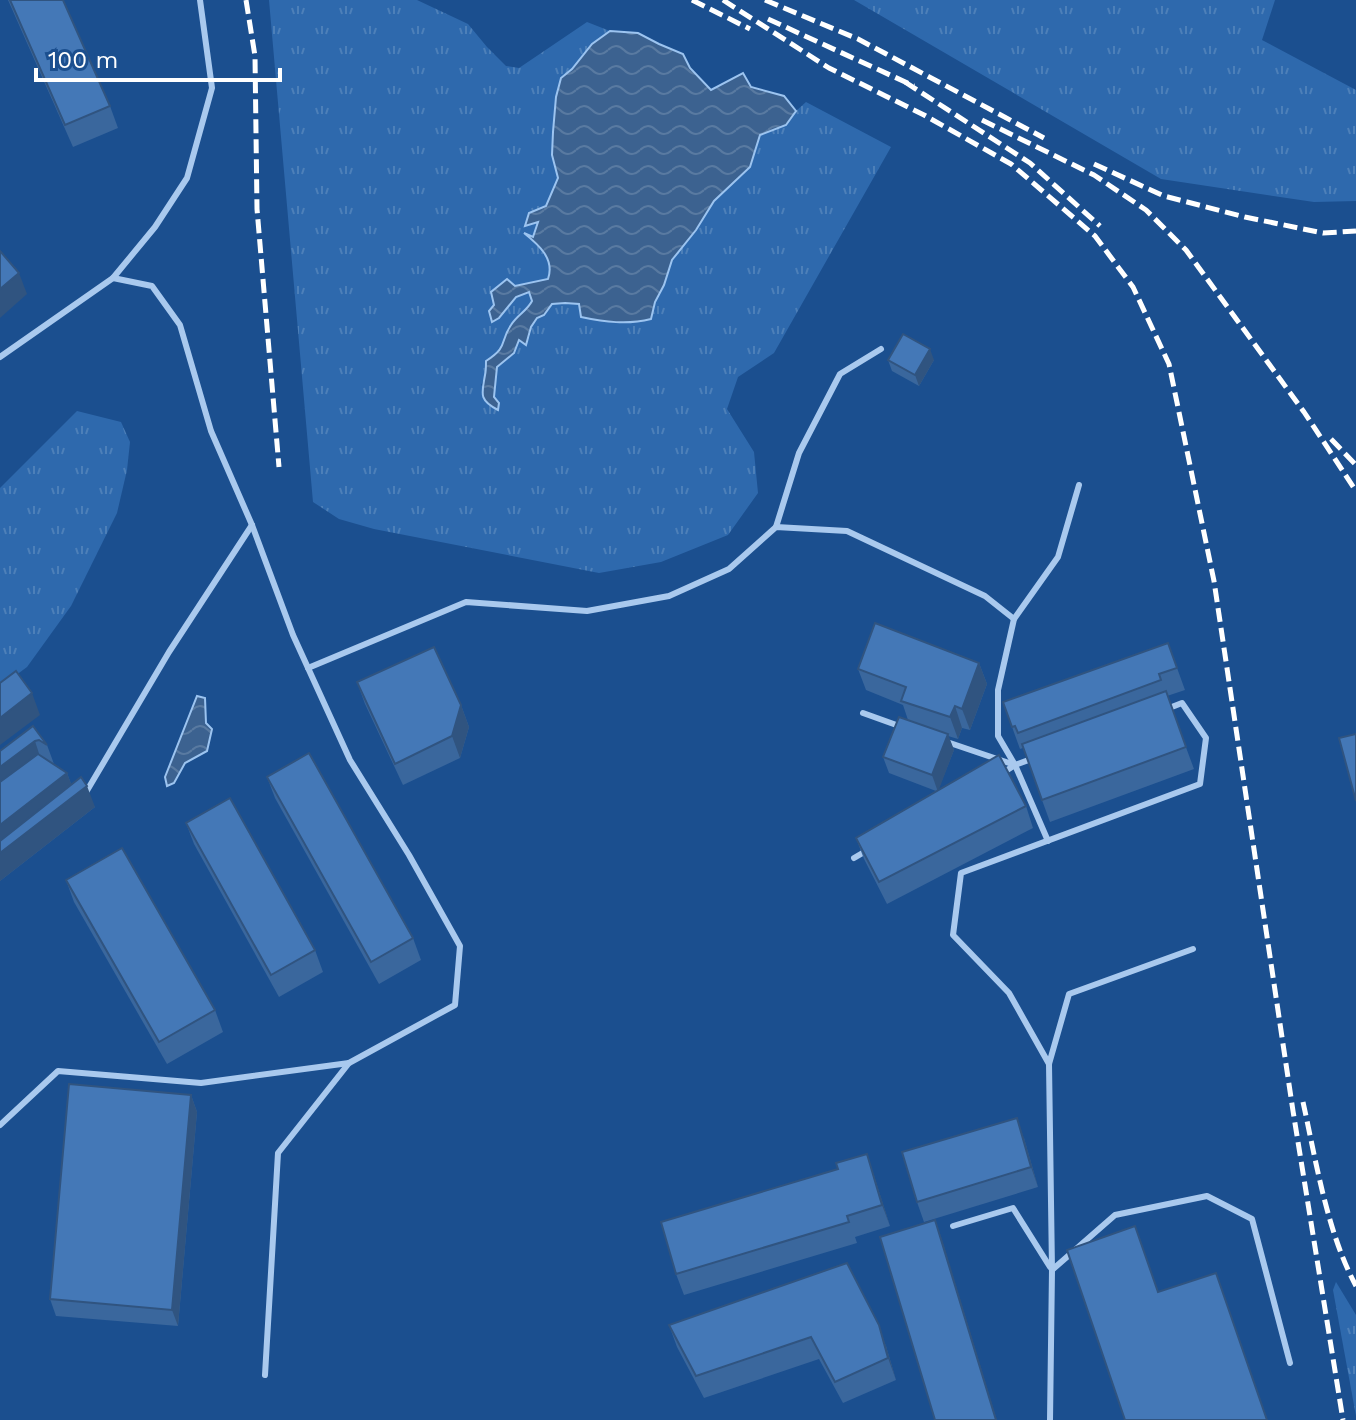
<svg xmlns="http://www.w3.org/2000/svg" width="1356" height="1420" viewBox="0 0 1356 1420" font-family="'Work Sans',sans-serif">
<defs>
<pattern id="grass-tufts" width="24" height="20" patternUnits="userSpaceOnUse" patternTransform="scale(2)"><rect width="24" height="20" fill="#2e69ad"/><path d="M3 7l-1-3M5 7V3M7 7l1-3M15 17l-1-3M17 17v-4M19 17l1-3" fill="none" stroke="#4d80b9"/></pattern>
<pattern id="water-waves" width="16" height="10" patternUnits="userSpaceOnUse" patternTransform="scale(2)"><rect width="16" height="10" fill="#3c6290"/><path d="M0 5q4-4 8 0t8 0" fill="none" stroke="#597aa1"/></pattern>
</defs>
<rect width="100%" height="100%" fill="#1b4f8f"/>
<!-- grass -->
<g fill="url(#grass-tufts)">
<path d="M 269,0 L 417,0 L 468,24 L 487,47 L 506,66 L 519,68 L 587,22 L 610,31 L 590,46 L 572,69 L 562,78 L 556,97 L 553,132 L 552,155 L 558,178 L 546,207 L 526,225 L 538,221 L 533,237 L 529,236 C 542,248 554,261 548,279 L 515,286 L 499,318 L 516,297 L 529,292 L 532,301 C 527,311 517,315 511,325 C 506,332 509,329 506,337 C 502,350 496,354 486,361 L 485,377 L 481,385 L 494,397 L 497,367 L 514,353 L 519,339 L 526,344 L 530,336 L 531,327 L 538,318 L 544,315 L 552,304 C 585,300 619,312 651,319 L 655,302 L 664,285 L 672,260 L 696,230 L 714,201 L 750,167 L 760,135 L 786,125 L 796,111 L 806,102 L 891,147 L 774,353 L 738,377 L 727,409 L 754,452 L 758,493 L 728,535 L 661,562 L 599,573 L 374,529 L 339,519 L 313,502 Z"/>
<polygon points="854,0 1275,0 1262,40 1356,90 1356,201 1314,202 1161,179"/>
<polygon points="77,411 121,422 130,442 127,470 117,513 71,606 27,667 0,687 0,488"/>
<polygon points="1336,1282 1356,1315 1356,1416 1333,1290"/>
</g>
<!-- water -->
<g fill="url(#water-waves)" stroke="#9cc4f0" stroke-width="2">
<path d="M 610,31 L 638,33 L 659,44 L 683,54 L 690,68 L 711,90 L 743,73 L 751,87 L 784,96 L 796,111 L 786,125 L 760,135 L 750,167 L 714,201 L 696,230 L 672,260 L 664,285 L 655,302 L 651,319 C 627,325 605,322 581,317 L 579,304 L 565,303 L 552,304 L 544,315 L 537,318 L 531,327 L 526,345 L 519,340 L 514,353 L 497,367 L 494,397 L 499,403 L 498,410 C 478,400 482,393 485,375 C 486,371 486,366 486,361 C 509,346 499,343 511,325 C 517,315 527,311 532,301 L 529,292 L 516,297 L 499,318 L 492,322 L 489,311 L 494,305 L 491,292 L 507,279 L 515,286 L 548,279 C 555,259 539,245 524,233 L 533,237 L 538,222 L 525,226 L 529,213 L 546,206 L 558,178 L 552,155 L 553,132 L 556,97 L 561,78 L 572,69 L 592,44 Z"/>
<polygon points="197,696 205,698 206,723 212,729 207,751 185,763 174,783 167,786 165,777"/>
</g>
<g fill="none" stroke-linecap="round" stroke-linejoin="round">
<!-- service -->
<g stroke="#a9c9ee" stroke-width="6">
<polyline points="113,278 152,286 180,325 211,431 252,525 293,635 350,760 409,855 460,946 455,1005 349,1063 278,1153 265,1375"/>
<polyline points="0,357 113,278 155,227 187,178 212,88 200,0"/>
<polyline points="776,527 799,453 840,374 881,349"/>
<polyline points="308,668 466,602 587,611 669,596 729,569 776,527 847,531 985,596 1014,619"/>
<polyline points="863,713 902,727"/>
<polyline points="947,742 1015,765"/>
<polyline points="1001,774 1015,765 1034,758"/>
<polyline points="85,794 169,652 252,525"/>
<polyline points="1048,841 1015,765 998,736 998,690 1014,619 1058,557 1079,485"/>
<polyline points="854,858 866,851"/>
<polyline points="1049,1064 1009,993 953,935 961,873 1200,784 1206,738 1182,703 1164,710"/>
<polyline points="0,1125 58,1071 201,1083 349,1063"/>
<polyline points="953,1226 1013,1208 1050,1267"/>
<polyline points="1052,1270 1115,1215 1207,1196 1252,1219 1290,1363"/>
<polyline points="1050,1420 1052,1270 1049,1064 1069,994 1193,949"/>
</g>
<!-- rail -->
<g stroke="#fff" stroke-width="5" stroke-dasharray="14 6" stroke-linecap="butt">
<polyline points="246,0 255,56 257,209 279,467"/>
<polyline points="692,0 750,29"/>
<polyline points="723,0 829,68 924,115 1011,164 1095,236 1133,287 1169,364 1214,581 1293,1111 1343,1420"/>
<polyline points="765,0 858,39 1044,138"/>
<polyline points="768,19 914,86"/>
<polyline points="905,82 1030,163 1100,226"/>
<polyline points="982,120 1094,175 1146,210 1186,250 1304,412 1356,491"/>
<polyline points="1094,164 1164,196 1245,217 1323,233 1356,231"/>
<polyline points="1331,439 1356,465"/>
<path d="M 1303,1102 C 1316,1161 1327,1232 1356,1286"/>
</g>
</g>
<!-- wall -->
<g fill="#3a679d">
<polygon points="8,0 63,0 110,106 118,128 73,147"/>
<polygon points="888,360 934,360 919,386 892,371"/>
<polygon points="1168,643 1185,690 1167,696 1194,769 1050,822 1023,748 1020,749 1003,702"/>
<polygon points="979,663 987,684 970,730 962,728 958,739 948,736 954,750 938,790 1026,806 1033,828 887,904 864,859 856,838 936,791 889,773 883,757 908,720 903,705 866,690 858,669"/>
<polygon points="357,682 461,705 469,727 460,758 403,785 365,704"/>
<polygon points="33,726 47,745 54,764 67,773 71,784 95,807 0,881 0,751"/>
<polygon points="267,777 413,938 421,960 379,984 275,798"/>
<polygon points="186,823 315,950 323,972 279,997 194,844"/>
<polygon points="66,880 215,1010 223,1032 167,1064 74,902"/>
<polygon points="191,1095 197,1112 178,1326 56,1316 50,1299"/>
<polygon points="1024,1138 1038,1187 924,1222 917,1202"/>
<polygon points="867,1154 890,1226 855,1237 857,1243 684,1295 676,1274 838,1169"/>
<polygon points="847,1263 886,1346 896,1380 843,1403 819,1359 704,1398 677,1347 669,1325"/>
</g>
<!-- shaded-wall -->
<g fill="#305480">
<polygon points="19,273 27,294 0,318 0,289"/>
<polygon points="930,349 934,360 919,386 915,375"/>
<polygon points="979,663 987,684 970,730 962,709"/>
<polygon points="32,693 40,715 0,745 0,718"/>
<polygon points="461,705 469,727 460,758 452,736"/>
<polygon points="955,706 962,728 958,739 950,717"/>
<polygon points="948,734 954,750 938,792 932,775"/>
<polygon points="35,741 42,763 0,795 0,767"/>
<polygon points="67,773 75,794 87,786 95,807 0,881 0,825"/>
<polygon points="191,1095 197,1112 178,1326 172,1310"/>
<polygon points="1017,1118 1024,1138 1038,1187 1031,1167"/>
<polygon points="867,1154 874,1175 890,1226 882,1205"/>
<polygon points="935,1220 943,1242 997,1420 996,1420"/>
<polygon points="879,1325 886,1346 896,1380 888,1358"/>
</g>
<!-- building -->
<g fill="#4478b7" stroke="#305480" stroke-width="2">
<polygon points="10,0 63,0 110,106 65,125"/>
<polygon points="0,251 19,273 0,289"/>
<polygon points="903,334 930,349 915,375 888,360"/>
<polygon points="875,623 979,663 962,709 955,706 950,717 901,701 906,687 858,669"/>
<polygon points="1168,643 1177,668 1159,674 1161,680 1018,733 1015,726 1012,727 1003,702"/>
<polygon points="434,647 461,705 452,736 395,764 357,682"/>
<polygon points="16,671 32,693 0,718 0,683"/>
<polygon points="1166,691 1186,747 1042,800 1022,744"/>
<polygon points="899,717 948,734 932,775 883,757"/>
<polygon points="33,726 47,745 39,740 35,741 0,767 0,751"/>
<polygon points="1356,734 1356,801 1339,738"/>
<polygon points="309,753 413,938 371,962 267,777"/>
<polygon points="38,754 67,773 0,825 0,782"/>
<polygon points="999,755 1026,806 879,882 856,838"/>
<polygon points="81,777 87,786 0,853 0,841"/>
<polygon points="230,798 315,950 271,975 186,823"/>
<polygon points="122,848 215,1010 159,1042 66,880"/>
<polygon points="69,1084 191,1095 172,1310 50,1299"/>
<polygon points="1017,1118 1031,1167 917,1202 902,1152"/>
<polygon points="867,1154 882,1205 847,1216 849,1222 676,1274 661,1222 838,1169 836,1163"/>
<polygon points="935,1220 996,1420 935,1420 880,1237"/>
<polygon points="1135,1226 1158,1292 1216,1273 1267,1420 1125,1420 1067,1250"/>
<polygon points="847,1263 879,1325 888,1358 835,1382 811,1337 696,1376 669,1325"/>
</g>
<!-- scale -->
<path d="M36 68v12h244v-12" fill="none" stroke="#ffffff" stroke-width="4"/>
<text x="48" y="68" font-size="24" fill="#ffffff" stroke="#1b4f8f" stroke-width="6" paint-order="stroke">100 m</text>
</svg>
